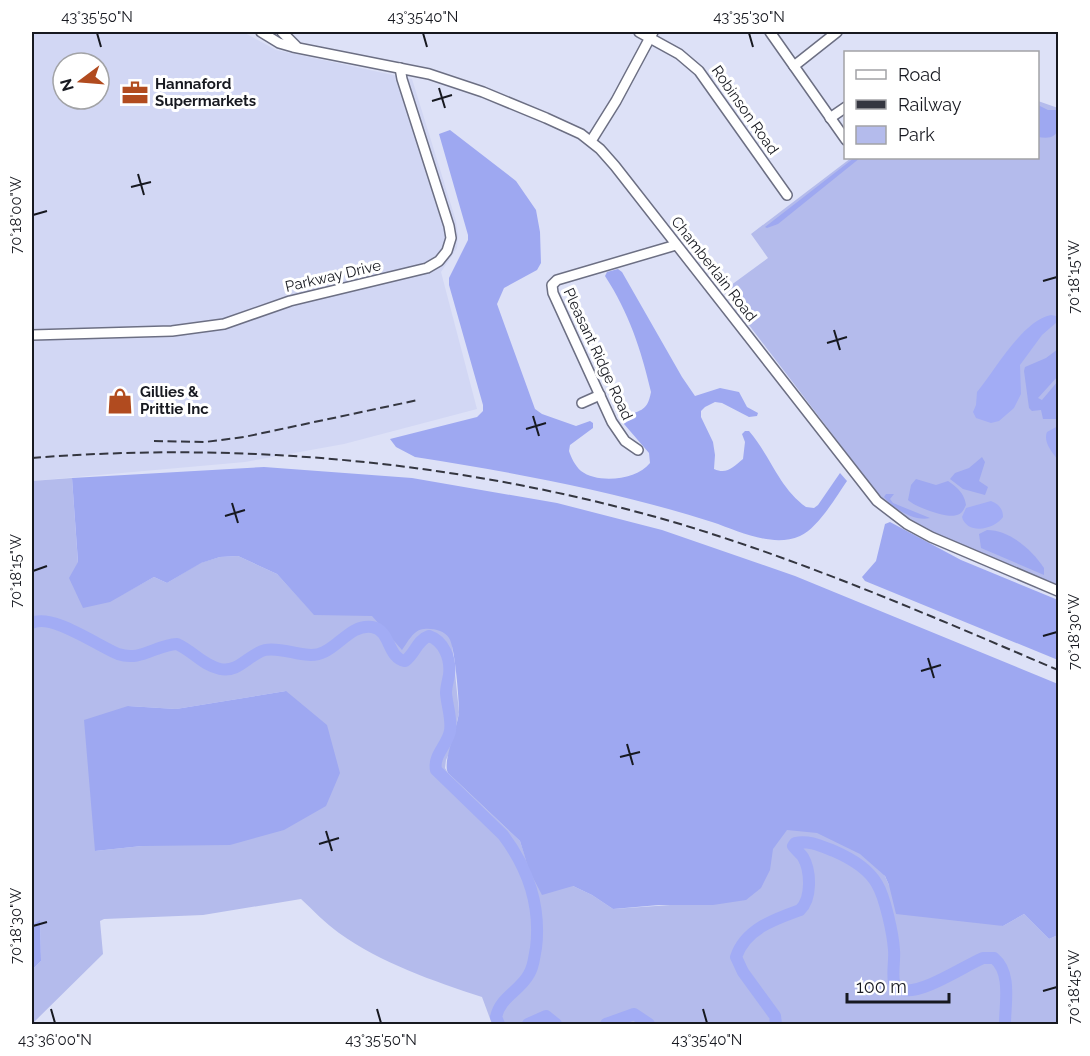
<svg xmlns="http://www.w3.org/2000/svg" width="1090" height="1056" viewBox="0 0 1090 1056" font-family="Raleway,sans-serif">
<rect width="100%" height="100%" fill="#dde1f7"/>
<!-- built -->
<path fill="#d2d7f4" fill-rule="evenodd" d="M 32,32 L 243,32 L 276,50 L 412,79 L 456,221 L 458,235 L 457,248 L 441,272 L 477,409 L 344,444 L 245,462 L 32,481 ZM 63,63 L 99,63 L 99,99 L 63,99 Z"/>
<!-- green -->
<g fill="#b4bbec" fill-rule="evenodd">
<polygon points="1038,101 1058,108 1058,586 927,530 903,517 878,494 723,291 768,258 751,234 851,158 1038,158"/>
<path d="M 72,478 L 78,563 L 123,594 L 154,577 L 167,583 L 200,563 L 220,557 L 238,556 L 277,574 L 310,610 L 449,614 L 459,712 L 452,747 L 446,760 L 445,768 L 448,773 L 520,841 L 526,859 L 573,886 L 592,895 L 613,909 L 670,905 L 786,830 L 860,822 L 889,885 L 1003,926 L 1024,914 L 1049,939 L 1058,935 L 1058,1024 L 492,1024 L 482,997 C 433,981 381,963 339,933 C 325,923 313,910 301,899 L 203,915 L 104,919 L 100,921 L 103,954 L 32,1024 L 32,970 L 41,961 L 40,921 L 32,925 L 32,481 ZM 286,691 L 142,846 L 95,851 L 128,706 L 176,709 Z"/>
</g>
<!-- forest -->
<g fill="#9ea8f1">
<path d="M 1038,105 L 1048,110 L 1058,110 C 1059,128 1061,141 1038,137 Z"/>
<path d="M 450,130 L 516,181 L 536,210 L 540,232 L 541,263 L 537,270 L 504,288 L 497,304 L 535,409 L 542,414 L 576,426 L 590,421 L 593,423 L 593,428 L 570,445 L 569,451 C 571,457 575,466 581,471 C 598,484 637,480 650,463 L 649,453 L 624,424 L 624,419 C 639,408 647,414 651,392 C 641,349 629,313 605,276 L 607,272 L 618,269 L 622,272 L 682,377 L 695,396 L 720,388 L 739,392 L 747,407 L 758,413 L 757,416 L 749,417 L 722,403 L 715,402 L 705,407 L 701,411 L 701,417 L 713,442 L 715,455 L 714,469 C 727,475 733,467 743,459 L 745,442 L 742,434 L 745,431 L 749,431 C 770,455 779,488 806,507 L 814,508 L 818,505 L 840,473 L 847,481 C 836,497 818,528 800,536 C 772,548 739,531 712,522 C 615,491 516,473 415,457 L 396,447 L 390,439 L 477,417 L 483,411 L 483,405 L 449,285 L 449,278 L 468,240 L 468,235 L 439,134 Z"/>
<polygon points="854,158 860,158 778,224 767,228 765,227"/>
<polygon points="1058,349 1058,376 1038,398 1042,400 1058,381 1058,419 1043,419 1041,410 1032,411 1029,408 1024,371 1025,367 1046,358"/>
<polygon points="982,457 985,462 979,481 988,487 985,495 963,489 950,479 955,473 969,468"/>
<path d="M 264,467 L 412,478 L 557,503 L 662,530 L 795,576 L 1058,684 L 1058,935 L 1049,939 L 1024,914 L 1003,926 L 896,914 L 889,885 L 885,876 L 860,854 L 817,833 L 787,830 L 773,849 L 770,870 L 761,888 L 746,900 L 713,905 L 659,905 L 613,909 L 592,895 L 573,886 L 542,895 L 529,870 L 520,841 L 448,773 C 442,762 458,728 459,711 C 459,700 455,646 449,638 C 445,631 433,628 424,629 C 413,630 408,642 402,650 L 372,616 L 314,615 L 277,574 L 238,556 L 220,557 L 201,563 L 167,583 L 154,577 L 110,602 L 83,608 L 69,578 L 78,562 L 72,478 Z"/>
<path d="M 916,479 L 936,485 L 948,481 C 958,488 964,493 966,505 C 964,509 962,514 957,515 C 948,519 915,507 908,500 L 911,485 Z"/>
<path d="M 886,494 L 894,494 L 890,499 L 893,503 L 930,518 C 915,522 894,509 884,497 Z"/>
<polygon points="890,522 961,560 1058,600 1058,660 865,581 862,577 876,561 885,524"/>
<path d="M 987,530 C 1010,530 1032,550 1044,568 L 1044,575 L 981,548 L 979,534 Z"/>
<polygon points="286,691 327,725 340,773 326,806 284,830 230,845 142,846 95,851 84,720 128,706 176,709"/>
<polygon points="40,920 41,961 32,970 32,925"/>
</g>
<!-- water -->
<g fill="#a2acf5">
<path d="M 1051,315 L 1056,316 L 1057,322 L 1042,335 L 1020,365 L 1021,394 L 1014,408 L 999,421 L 991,423 L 976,418 L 973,412 L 976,405 L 977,392 C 996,369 1022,321 1051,315 Z"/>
<path d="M 1058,426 L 1058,460 C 1052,452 1043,442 1047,432 Z"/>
<path d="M 991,501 C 999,504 1003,509 1003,517 C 994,530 967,535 962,517 L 966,508 Z"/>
</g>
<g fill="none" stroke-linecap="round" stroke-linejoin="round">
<!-- river -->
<g stroke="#a2acf5" stroke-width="12">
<path d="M 32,623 C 52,613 98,646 118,654 C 141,662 155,645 177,644 C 193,651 202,665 220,669 C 239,673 249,654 265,650 C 284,646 307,661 324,652 C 340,645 352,624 372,627 C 391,630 387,658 405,661 C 415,654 417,640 429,636 C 444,641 451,659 449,675 C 448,681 446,687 446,693 C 447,706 452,719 450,731 C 447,746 433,755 436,770 L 503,835 C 528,868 541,907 536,948 C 534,957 534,966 529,974 C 520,991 500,997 496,1017 L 499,1024"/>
<polyline points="528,1024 546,1016 556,1024"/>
<polyline points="606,1024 634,1014 649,1024"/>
<path d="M 776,1024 L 775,1016 L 743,972 L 736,957 C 745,929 775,919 800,910 C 812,899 811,871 803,857 C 800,853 796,850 793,846 L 795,843 C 809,840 821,846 834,851 C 850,858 868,868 877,884 C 885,897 893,934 894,950 C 895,960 892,972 894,982 C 895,987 898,989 903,990 C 923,994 964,966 983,958 L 994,958 C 1012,973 1005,1003 1005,1024"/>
</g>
<!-- minor casing -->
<g stroke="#6c6f83" stroke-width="12">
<g id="minor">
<polyline points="261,32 279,43 293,47 429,74 483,92 546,118 581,134 600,149 615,166 877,501 907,524 931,537 1058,591"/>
<polyline points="282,32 296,46"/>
<polyline points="639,32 679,54 699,71 787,195"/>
<polyline points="770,32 846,140"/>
<polyline points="794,66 837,32"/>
<polyline points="830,118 846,107"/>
<polyline points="591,141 616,101 653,32"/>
<polyline points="32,335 172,331 224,324 290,301 427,268 439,261 447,251 451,238 449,226 402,79 400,68"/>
<polyline points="582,403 600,395"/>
<polyline points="638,450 625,441 612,422 553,293 552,285 557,280 676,245"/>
</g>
</g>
<!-- minor -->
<use href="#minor" stroke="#fff" stroke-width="9"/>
<!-- rail -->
<g stroke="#343640" stroke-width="2" stroke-dasharray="9 4.5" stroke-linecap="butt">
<polyline points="154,441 205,442 244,437 418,400"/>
<path d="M 32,458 C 246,441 464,462 670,521 C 803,560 931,616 1058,670"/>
</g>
</g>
<!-- ticks -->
<path fill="none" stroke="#171920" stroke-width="2" d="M 97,33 L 101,47M 423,33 L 427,47M 749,33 L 753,47M 439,88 L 445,108M 432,101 L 452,95M 138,174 L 144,195M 131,187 L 151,182M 33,215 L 47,211M 1043,281 L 1057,277M 834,330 L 840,350M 827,343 L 847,337M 533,416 L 539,436M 526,429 L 546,423M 232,503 L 238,523M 225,516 L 245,510M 33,571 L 47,566M 1043,636 L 1057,632M 928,658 L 934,678M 921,671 L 941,665M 627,744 L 633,765M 620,757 L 640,752M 326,831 L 332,851M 319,844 L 339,838M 33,926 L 47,922M 1043,991 L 1057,987M 51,1009 L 55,1023M 377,1009 L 381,1023M 703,1009 L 707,1023"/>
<!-- icons -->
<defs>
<g id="office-bare" transform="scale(2.07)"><path d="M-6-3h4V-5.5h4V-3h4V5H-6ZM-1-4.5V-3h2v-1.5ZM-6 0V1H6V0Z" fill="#b14b1f" stroke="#fff" stroke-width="2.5" paint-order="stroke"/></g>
<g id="shop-bare" transform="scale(2.07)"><path d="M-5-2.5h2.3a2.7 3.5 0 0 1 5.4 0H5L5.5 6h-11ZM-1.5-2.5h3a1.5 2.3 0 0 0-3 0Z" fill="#b14b1f" stroke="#fff" stroke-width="2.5" paint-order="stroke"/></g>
</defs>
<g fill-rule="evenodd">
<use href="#office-bare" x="135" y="93"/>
<use href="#shop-bare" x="120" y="401"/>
</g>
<g text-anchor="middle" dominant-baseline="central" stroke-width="6" stroke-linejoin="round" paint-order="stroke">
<!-- poi labels -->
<g font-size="15" font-weight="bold" fill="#171920" stroke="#fff" text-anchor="start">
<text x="155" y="84">Hannaford<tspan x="155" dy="17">Supermarkets</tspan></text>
<text x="140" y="392">Gillies &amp;<tspan x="140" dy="17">Prittie Inc</tspan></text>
</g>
<!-- street labels -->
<g font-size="15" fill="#171920" stroke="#fff">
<text transform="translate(745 110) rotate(55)">Robinson Road</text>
<text transform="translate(714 269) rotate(52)">Chamberlain Road</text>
<text transform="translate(333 276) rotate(-13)">Parkway Drive</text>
<text transform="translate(598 354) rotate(65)">Pleasant Ridge Road</text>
</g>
</g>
<!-- border -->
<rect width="1090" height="1056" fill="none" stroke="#ffffff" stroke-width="66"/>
<!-- legend -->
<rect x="844" y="51" width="195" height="108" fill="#ffffff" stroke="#a2a3a6" stroke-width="1.5"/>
<rect x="856" y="70" width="30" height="9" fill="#ffffff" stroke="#a2a3a6" stroke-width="1.5"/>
<text x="898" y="81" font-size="18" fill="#171920">Road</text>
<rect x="856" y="100" width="30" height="9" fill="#343640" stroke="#a2a3a6" stroke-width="1.5"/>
<text x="898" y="111" font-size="18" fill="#171920">Railway</text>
<rect x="856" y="126" width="30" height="18" fill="#b4bbec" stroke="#a2a3a6" stroke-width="1.5"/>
<text x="898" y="141" font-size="18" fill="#171920">Park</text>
<!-- north arrow -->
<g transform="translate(81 81) rotate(254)"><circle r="28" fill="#ffffff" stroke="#a2a3a6" stroke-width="1.5"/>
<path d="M0-4.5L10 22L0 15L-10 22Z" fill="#b14b1f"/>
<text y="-9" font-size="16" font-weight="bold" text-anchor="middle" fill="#171920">N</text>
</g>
<!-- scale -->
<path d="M847 993v9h102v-9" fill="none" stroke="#171920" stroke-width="3"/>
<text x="856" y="993" font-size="18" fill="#171920" stroke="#ffffff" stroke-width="4.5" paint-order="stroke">100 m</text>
<rect x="33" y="33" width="1024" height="990" fill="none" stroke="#171920" stroke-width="2"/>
<g font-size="15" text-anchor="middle" fill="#171920">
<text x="97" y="22">43°35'50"N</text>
<text x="423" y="22">43°35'40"N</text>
<text x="749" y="22">43°35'30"N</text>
<text transform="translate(16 215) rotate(-90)" y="5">70°18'00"W</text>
<text transform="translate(1074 277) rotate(-90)" y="5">70°18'15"W</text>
<text transform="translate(16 571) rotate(-90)" y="5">70°18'15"W</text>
<text transform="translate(1074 632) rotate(-90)" y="5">70°18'30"W</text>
<text transform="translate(16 926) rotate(-90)" y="5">70°18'30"W</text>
<text transform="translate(1074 987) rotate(-90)" y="5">70°18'45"W</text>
<text x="55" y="1045">43°36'00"N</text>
<text x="381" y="1045">43°35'50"N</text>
<text x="707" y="1045">43°35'40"N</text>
</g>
</svg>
